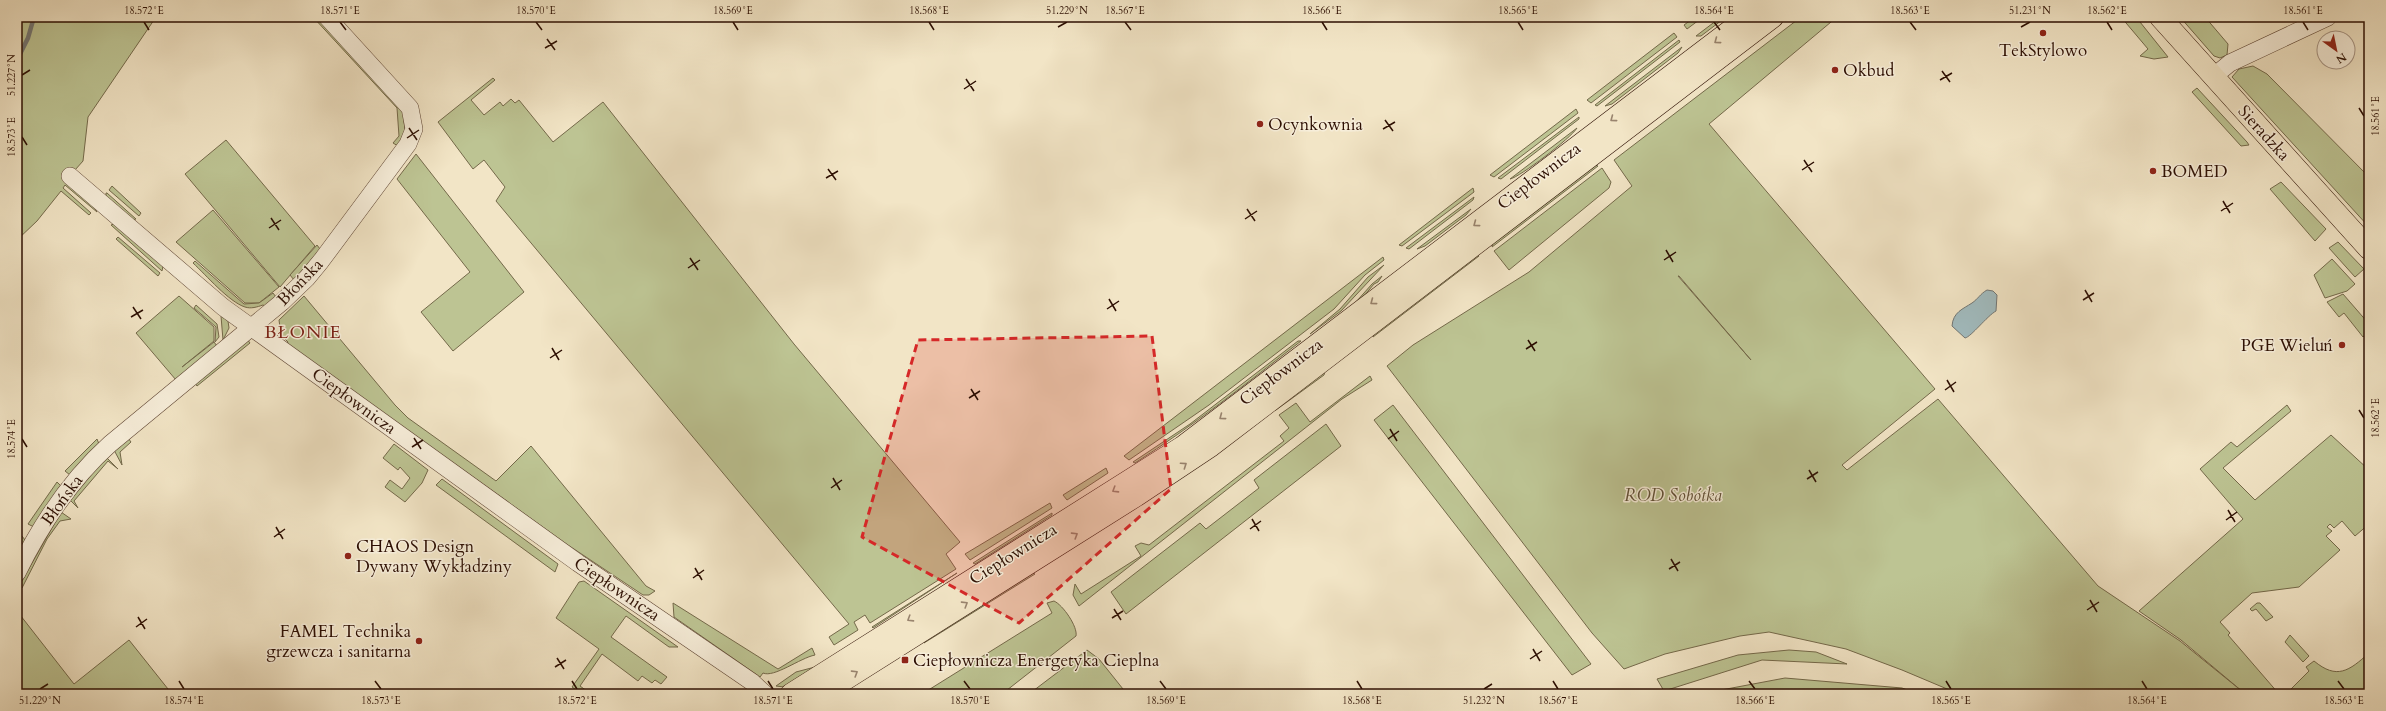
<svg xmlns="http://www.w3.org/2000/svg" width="2386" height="711" viewBox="0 0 2386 711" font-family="Cardo,serif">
<rect width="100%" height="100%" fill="#f2e5c6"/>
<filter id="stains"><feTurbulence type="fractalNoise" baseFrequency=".005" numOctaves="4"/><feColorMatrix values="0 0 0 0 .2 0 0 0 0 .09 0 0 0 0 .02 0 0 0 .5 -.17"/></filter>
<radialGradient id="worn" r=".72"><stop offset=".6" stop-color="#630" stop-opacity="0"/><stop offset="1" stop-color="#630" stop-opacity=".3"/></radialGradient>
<!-- green -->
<g fill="#bdc493" stroke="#74694a" fill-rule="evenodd">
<polygon points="17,17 156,17 88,117 83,161 75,170 97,212 65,185 63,188 91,213 89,215 61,191 37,221 17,240"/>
<polygon points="313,17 317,17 403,112 405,130 398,146 393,143 399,136 397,108"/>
<polygon points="1695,17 1703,17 1687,29 1684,25"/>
<polygon points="1721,17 1726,17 1701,36 1696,36"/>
<path d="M 1801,17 L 1837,17 L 1709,124 L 1935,389 L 1842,465 L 1847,470 L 1938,399 L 2098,586 L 2180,641 L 2243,692 L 2181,640 L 2139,611 L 2243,519 L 2200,469 L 2231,442 L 2237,447 L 2287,405 L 2291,411 L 2223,468 L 2255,500 L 2331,435 L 2369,470 L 2369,524 L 2355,536 L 2342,521 L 2334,528 L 2330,524 L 2327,527 L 2332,531 L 2326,536 L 2340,550 L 2299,587 L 2252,593 L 2220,622 L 2230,633 L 2228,635 L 2279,694 L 1959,694 L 1902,670 L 1846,649 L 1769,632 L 1740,636 L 1665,654 L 1624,669 L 1592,633 L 1387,366 L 1413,345 L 1529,272 L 1632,186 L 1614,160 ZM 1678,276 L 1679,276 L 1751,360 Z"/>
<polygon points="2121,17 2136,17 2168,57 2154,59 2140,56 2148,49"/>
<polygon points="2180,17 2205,17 2228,44 2227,55 2220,58 2214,56"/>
<polygon points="1674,33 1677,37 1591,103 1587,100"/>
<polygon points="1679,40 1680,42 1597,106 1595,105"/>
<polygon points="1682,47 1678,53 1612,104 1605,106"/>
<polygon points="2253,66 2267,74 2369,177 2369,227 2232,77 2239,69"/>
<polygon points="493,78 495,80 471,100 484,115 500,102 503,106 511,99 515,103 519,100 553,142 603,102 794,344 960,542 946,554 956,569 870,623 865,615 854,622 858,630 834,645 829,637 849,624 496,201 505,187 484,160 473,169 438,122"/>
<polygon points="2197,88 2247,142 2249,145 2241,146 2192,92"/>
<polygon points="1576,109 1578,113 1494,177 1490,175"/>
<polygon points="1579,117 1579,119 1501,179 1498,178"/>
<path d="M 1577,128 C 1571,138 1520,177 1510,179 Z"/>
<polygon points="226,140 315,246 280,287 185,174"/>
<polygon points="416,154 524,292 453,351 421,312 470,272 397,179"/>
<polygon points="1595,165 1598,166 1492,247 1493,243"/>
<polygon points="1602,168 1611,182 1609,188 1509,270 1494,251"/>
<polygon points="2281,182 2326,229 2315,241 2270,189"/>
<polygon points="112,186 141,213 139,216 109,190"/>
<polygon points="1473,188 1474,192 1402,246 1399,245"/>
<polygon points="106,193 107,193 136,219 132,220 106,197"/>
<polygon points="1474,197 1473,200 1409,249 1406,248"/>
<polygon points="1471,209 1466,215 1425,246 1417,249"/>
<polygon points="213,210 279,287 259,303 245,303 176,242"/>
<polygon points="114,224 163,266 162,271 111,225"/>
<polygon points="118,237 160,273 158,276 116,239"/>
<polygon points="2338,242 2364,269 2355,277 2329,248"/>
<polygon points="317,245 320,249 294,280 290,275"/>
<polygon points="1470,254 1479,256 1373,337 1374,333"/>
<polygon points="1383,257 1384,260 1365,275 1334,309 1209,405 1129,460 1124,456"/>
<polygon points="2332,259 2355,284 2347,291 2325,298 2314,275"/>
<path d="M 195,261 L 244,304 L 259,303 L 273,293 L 276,297 L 265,306 L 263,305 C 257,307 251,309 245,307 C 229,302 206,275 193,263 Z"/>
<polygon points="1384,265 1341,311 1310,334 1340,309 1368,277"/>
<polygon points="1382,276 1378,282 1374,284 1349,314 1347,312 1372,284"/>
<polygon points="2343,294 2369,324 2369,331 2363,337 2344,313 2339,317 2327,302"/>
<polygon points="179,296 214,327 214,341 182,367 214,342 217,346 176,380 136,333"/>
<polygon points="304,296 395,405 408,418 496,481 531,446 646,586 655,591 649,595 643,595 568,545 287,344 288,342 281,335 279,320"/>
<polygon points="196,305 217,324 219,337 215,342 216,327 194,308"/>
<polygon points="221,316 228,321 229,328 223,340"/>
<polygon points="247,339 250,343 197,386 195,383"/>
<path d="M 1298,341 L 1301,341 C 1247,383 1193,426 1135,463 L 1133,462 L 1190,424 Z"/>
<polygon points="1325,371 1324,375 1276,410 1262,414"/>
<polygon points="1370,376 1372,380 1342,399 1079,606 1073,595 1075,584 1081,594 1141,556 1135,546 1141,543 1149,545 1284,441 1280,436 1289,428 1279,415 1296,403 1310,422"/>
<polygon points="1393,405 1591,664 1572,675 1374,420"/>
<polygon points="1326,424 1341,446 1126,614 1111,592 1200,523 1206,529 1259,488 1254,480"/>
<polygon points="128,438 131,442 120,452 122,465 114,450"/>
<polygon points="97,439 99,444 70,475 65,471"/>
<polygon points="394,444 428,470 422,483 405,502 385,487 390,480 402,489 410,478 400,467 398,470 383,458"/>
<polygon points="106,457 118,469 108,461 74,501 78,508 70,500"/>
<polygon points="1106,468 1108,473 1067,500 1063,495"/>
<polygon points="442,479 558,564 555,572 436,485"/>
<polygon points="57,482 61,486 34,527 28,524"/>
<polygon points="1050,503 1052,508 970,560 965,554"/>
<polygon points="61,512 71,519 60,521 47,539 22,588 19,586"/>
<polygon points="1052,513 1052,515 975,564 973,563"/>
<polygon points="21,535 26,541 17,557 17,541"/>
<polygon points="957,573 873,628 872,627"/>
<polygon points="1033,573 1035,574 924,643 941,624"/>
<polygon points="584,581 678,647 669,647 626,616 611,637 667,677 661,684 655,680 652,683 642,676 638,681 602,654 580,686 591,694 582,694 572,687 599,649 556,618 579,582"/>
<path d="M 1054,601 C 1063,605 1078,627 1076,636 L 1002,694 L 922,694 L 1052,613 L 1047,603 Z"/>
<path d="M 673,603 L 778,669 L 812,648 L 815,655 C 800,658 774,678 763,673 L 760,677 L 674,617 Z"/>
<polygon points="2257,603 2260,603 2273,617 2266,621 2256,609 2252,611 2250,609"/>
<polygon points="17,611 74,684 129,640 172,694 17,694"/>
<polygon points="2290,635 2309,656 2303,662 2285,642"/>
<polygon points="1087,650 1099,659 1127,694 1029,694"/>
<polygon points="1789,650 1816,652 1847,664 1762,660 1664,691 1657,679 1738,655"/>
<path d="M 2369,653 L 2369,694 L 2286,694 L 2309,671 L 2306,667 L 2314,661 C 2337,680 2349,671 2369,653 Z"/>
<polygon points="815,667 784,687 776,686 796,672"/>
<polygon points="1785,678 1902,688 1918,694 1700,694"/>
</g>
<!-- water -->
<path fill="#a1bcc0" stroke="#727674" d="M 1987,290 L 1993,291 L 1997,295 L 1996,311 C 1987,316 1971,337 1965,338 L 1952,326 C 1953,312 1963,309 1972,303 C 1978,299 1980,294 1987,290 Z"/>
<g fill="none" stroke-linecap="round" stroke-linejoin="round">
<!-- stream -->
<polyline stroke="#727674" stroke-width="4.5" points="17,60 28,38 34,17"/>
<!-- minor casing -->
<g stroke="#5e4433" stroke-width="18">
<g id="minor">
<polyline points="2213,77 2230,63 2328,17"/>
<polyline points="70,176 223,307 578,563 752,682 765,694"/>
<path d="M 17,573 C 40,526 71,479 110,444 L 282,302 L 307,278 L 321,261 L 408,144 L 414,129 L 410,108 L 327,17"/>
</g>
</g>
<!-- major casing -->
<g stroke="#2c0e02" stroke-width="22">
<g id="major">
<polyline points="2160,17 2369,249"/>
<polyline points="791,694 1182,447 1748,17"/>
<polyline points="822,694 1136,496 1211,446 1773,17"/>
</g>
</g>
<!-- minor -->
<use href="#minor" stroke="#f7eeda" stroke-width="17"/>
<!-- major -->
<use href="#major" stroke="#f2e5c6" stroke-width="21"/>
</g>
<!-- one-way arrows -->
<defs><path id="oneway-chevron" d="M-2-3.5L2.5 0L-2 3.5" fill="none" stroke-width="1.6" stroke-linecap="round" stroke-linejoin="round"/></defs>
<g stroke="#99846e">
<use href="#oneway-chevron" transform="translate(1717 41) rotate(143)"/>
<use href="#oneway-chevron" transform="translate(1613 119) rotate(143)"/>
<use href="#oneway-chevron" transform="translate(1476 224) rotate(143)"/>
<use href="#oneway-chevron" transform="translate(1373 302) rotate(143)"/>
<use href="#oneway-chevron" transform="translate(1222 417) rotate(143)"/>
<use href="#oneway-chevron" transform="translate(1184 465) rotate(-34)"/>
<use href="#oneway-chevron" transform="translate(1115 490) rotate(148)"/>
<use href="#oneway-chevron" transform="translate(1075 535) rotate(-32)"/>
<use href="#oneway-chevron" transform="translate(965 604) rotate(-32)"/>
<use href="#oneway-chevron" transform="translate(910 619) rotate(148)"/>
<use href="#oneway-chevron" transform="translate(855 673) rotate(-32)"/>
</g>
<!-- marked area -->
<path fill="#d62828" fill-opacity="0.2" stroke="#d62828" stroke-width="3" stroke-dasharray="8 5" stroke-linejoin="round" d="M 1152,336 L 1171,489 L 1019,623 L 862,537 L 918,340 Z"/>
<!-- ticks -->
<path fill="none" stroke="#2c0e02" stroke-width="1.5" d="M 144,22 L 149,30M 340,22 L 346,30M 536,22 L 542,30M 733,22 L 738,30M 929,22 L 934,30M 1125,22 L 1131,30M 1322,22 L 1327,30M 1518,22 L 1523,30M 1714,22 L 1720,30M 1910,22 L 1916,30M 2107,22 L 2112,30M 2303,22 L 2308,30M 1058,27 L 1067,22M 2021,27 L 2030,22M 547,39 L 555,50M 545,48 L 557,41M 1942,71 L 1950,82M 22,75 L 30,70M 966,79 L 974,91M 1940,80 L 1952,73M 964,89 L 976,81M 2359,108 L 2364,116M 1385,120 L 1393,131M 409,128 L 417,140M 1383,129 L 1395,122M 22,137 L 27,145M 407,138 L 419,130M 1804,160 L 1812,172M 828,169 L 836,180M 1802,170 L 1814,162M 826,178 L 838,171M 2223,201 L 2230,213M 1247,209 L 1255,221M 2221,211 L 2233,203M 271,218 L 279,230M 1245,219 L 1257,211M 269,228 L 281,220M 1666,250 L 1673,262M 690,258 L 698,270M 1664,260 L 1676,252M 688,268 L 700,260M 2085,290 L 2092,302M 1109,299 L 1116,311M 2083,300 L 2094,293M 133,307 L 141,319M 1107,309 L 1119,301M 131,317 L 143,310M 1528,340 L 1535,351M 552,348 L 559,360M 1526,349 L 1537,342M 550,358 L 562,350M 1947,380 L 1954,392M 971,389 L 978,400M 1945,390 L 1956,382M 969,398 L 980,391M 2359,410 L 2364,418M 1390,429 L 1397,441M 414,438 L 421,449M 22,439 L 27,447M 1388,439 L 1399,431M 412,447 L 423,440M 1809,470 L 1816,482M 833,478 L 840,490M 1807,479 L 1818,472M 831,488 L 842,480M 2228,510 L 2235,522M 1252,519 L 1259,531M 2226,520 L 2237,512M 276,527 L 283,539M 1250,529 L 1261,521M 274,537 L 285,529M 1671,559 L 1678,571M 695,568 L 702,580M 1669,569 L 1680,562M 693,578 L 704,570M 2090,600 L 2097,612M 1114,609 L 1121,620M 2087,610 L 2099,602M 138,617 L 145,629M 1112,618 L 1123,611M 136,627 L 147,619M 1533,649 L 1540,661M 557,658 L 564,669M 1530,659 L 1542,651M 555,667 L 566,660M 179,681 L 184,689M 375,681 L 381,689M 572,681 L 577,689M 768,681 L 773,689M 964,681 L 970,689M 1160,681 L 1166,689M 1357,681 L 1362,689M 1553,681 L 1558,689M 1749,681 L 1755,689M 1946,681 L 1951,689M 2142,681 L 2147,689M 2338,681 L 2344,689M 40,689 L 48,684M 1484,689 L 1492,684"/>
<!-- markers -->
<g fill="#8f2418" stroke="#f7eeda" stroke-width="1.5">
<circle cx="2043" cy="33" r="4"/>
<circle cx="1835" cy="70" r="4"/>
<circle cx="1260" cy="124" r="4"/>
<circle cx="2153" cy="171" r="4"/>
<circle cx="2342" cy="345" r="4"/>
<circle cx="348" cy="556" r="4"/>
<circle cx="419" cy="641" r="4"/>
<rect x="901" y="656" width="8" height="8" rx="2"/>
</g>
<g text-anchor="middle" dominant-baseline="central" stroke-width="3" stroke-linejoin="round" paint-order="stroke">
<!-- poi labels -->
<g font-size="17" fill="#2c0e02" stroke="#f7eeda" text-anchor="start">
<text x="2043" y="50" text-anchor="middle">TekStylowo</text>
<text x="1843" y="70">Okbud</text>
<text x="1268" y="124">Ocynkownia</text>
<text x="2161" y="171">BOMED</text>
<text x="2334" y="345" text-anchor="end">PGE Wieluń</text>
<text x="356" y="546">CHAOS Design<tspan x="356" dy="20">Dywany Wykładziny</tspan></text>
<text x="411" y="631" text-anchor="end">FAMEL Technika<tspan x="411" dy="20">grzewcza i sanitarna</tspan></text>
<text x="913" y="660">Ciepłownicza Energetyka Cieplna</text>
</g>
<!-- street labels -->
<g font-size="17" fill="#2c0e02" stroke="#f7eeda">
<text transform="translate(2264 133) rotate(48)">Sieradzka</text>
<text transform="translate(1539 176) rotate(-37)">Ciepłownicza</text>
<text transform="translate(300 282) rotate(-46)">Błońska</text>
<text transform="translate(1281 372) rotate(-37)">Ciepłownicza</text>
<text transform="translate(354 401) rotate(36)">Ciepłownicza</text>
<text transform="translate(62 500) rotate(-54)">Błońska</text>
<text transform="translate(1013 554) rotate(-32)">Ciepłownicza</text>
<text transform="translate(617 589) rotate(34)">Ciepłownicza</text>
</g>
<!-- park labels -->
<g font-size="17" font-style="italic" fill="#5f4e35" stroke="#f7eeda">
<text x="1673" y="495">ROD Sobótka</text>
</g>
<!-- neighbourhood labels -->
<g font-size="18" letter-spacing="1" fill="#7a1f14" stroke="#f7eeda">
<text x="303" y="332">BŁONIE</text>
</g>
</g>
<!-- margin -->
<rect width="2386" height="711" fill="none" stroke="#f2e5c6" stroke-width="44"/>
<!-- north arrow -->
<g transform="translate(2336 50) rotate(147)"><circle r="19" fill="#f7eeda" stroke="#a69484"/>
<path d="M0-3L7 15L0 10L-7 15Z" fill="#8f2418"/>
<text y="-6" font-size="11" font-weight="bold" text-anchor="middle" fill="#2c0e02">N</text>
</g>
<rect x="22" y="22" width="2342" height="667" fill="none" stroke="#2c0e02" stroke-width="1.5"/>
<g font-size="10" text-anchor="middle" fill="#2c0e02">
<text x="144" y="14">18.572°E</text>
<text x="340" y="14">18.571°E</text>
<text x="536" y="14">18.570°E</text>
<text x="733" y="14">18.569°E</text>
<text x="929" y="14">18.568°E</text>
<text x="1067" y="14">51.229°N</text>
<text x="1125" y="14">18.567°E</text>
<text x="1322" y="14">18.566°E</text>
<text x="1518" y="14">18.565°E</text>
<text x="1714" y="14">18.564°E</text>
<text x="1910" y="14">18.563°E</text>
<text x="2030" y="14">51.231°N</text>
<text x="2107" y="14">18.562°E</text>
<text x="2303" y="14">18.561°E</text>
<text transform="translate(11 75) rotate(-90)" y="4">51.227°N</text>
<text transform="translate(2375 116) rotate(-90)" y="4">18.561°E</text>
<text transform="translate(11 137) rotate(-90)" y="4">18.573°E</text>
<text transform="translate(2375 418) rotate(-90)" y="4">18.562°E</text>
<text transform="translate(11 439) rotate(-90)" y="4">18.574°E</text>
<text x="40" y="704">51.229°N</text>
<text x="184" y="704">18.574°E</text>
<text x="381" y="704">18.573°E</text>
<text x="577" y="704">18.572°E</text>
<text x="773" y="704">18.571°E</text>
<text x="970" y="704">18.570°E</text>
<text x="1166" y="704">18.569°E</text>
<text x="1362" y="704">18.568°E</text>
<text x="1484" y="704">51.232°N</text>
<text x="1558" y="704">18.567°E</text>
<text x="1755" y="704">18.566°E</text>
<text x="1951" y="704">18.565°E</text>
<text x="2147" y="704">18.564°E</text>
<text x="2344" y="704">18.563°E</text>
</g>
<rect width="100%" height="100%" filter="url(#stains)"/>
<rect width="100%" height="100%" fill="url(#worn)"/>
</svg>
